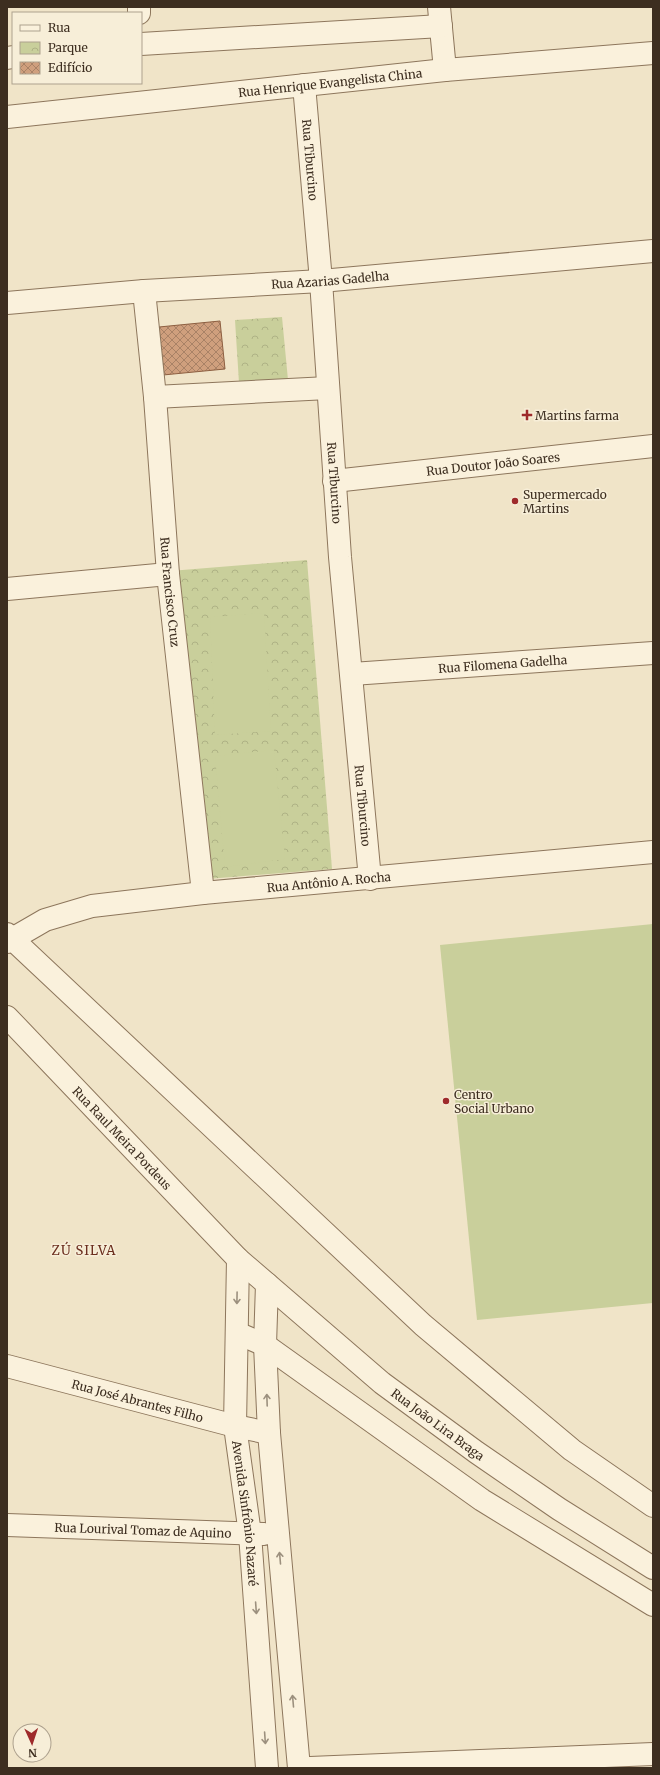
<svg xmlns="http://www.w3.org/2000/svg" width="660" height="1775" viewBox="0 0 660 1775" font-family="Merriweather,serif">
<defs>
<pattern id="park-crowns" width="20" height="18" patternUnits="userSpaceOnUse"><rect width="20" height="18" fill="#c9cf9b"/><path d="M2 6a3 3 0 1 1 6 0M12 15a3 3 0 1 1 6 0" fill="none" stroke="#aeb285"/></pattern>
<pattern id="building-cross-hatch" width="8" height="8" patternUnits="userSpaceOnUse"><rect width="8" height="8" fill="#cf9f7d"/><path d="M0 0l8 8M0 8l8-8" fill="none" stroke="#a98266"/></pattern>
</defs>
<rect width="100%" height="100%" fill="#f0e4c8"/>
<!-- park -->
<g fill="url(#park-crowns)">
<polygon points="282,317 288,380 239,383 235,320"/>
<polygon points="307,560 332,869 195,880 170,571"/>
</g>
<!-- pitch -->
<g fill="#c9cf9b">
<polygon points="264,613 271,731 215,735 210,617"/>
<polygon points="274,750 285,859 225,867 215,756"/>
<polygon points="653,924 653,1303 477,1320 440,945"/>
</g>
<!-- building -->
<polygon fill="url(#building-cross-hatch)" stroke="#8d5f41" points="220,321 225,369 163,375 159,327"/>
<g fill="none" stroke-linecap="round" stroke-linejoin="round">
<!-- street casing -->
<g stroke="#8d765c" stroke-width="24">
<g id="street">
<polyline points="139,7 139,13"/>
<polyline points="439,7 445,70"/>
<polyline points="141,44 441,26"/>
<polyline points="7,58 13,57"/>
<path id="s1" d="M 304,85 L 321,281 L 340,557 L 370,879"/>
<path id="s2" d="M 7,117 L 445,70 L 653,53"/>
<path id="s3" d="M 144,291 L 155,397 L 168,574 L 203,893"/>
<path id="s4" d="M 7,303 L 144,291 L 321,281 L 653,251"/>
<polyline points="155,397 328,388"/>
<path id="s5" d="M 334,481 L 653,446"/>
<polyline points="7,589 168,574"/>
<path id="s6" d="M 352,674 L 653,653"/>
<polyline points="7,934 423,1325 572,1450 653,1506"/>
<path id="s7" d="M 7,942 L 45,920 L 92,906 L 203,893 L 653,852"/>
<path id="s8" d="M 7,1017 L 238,1259 L 382,1383 L 476,1452 L 559,1509 L 653,1568"/>
<path id="s9" d="M 238,1259 L 235,1426 L 250,1534 L 267,1768"/>
<polyline points="267,1284 265,1345 269,1433 299,1768"/>
<polyline points="237,1333 265,1345 482,1500 653,1605"/>
<path id="s10" d="M 7,1366 L 235,1426 L 269,1433"/>
<path id="s11" d="M 7,1525 L 264,1534"/>
<polyline points="310,1768 653,1754"/>
</g>
</g>
<!-- street -->
<use href="#street" stroke="#faf1dc" stroke-width="22"/>
</g>
<!-- one-way arrows -->
<defs><path id="oneway-shaft" d="M-6 0H5M1.5-3L5.5 0L1.5 3" fill="none" stroke-width="1.6" stroke-linecap="round" stroke-linejoin="round"/></defs>
<g stroke="#9c907e">
<use href="#oneway-shaft" transform="translate(237 1298) rotate(91)"/>
<use href="#oneway-shaft" transform="translate(267 1400) rotate(-92)"/>
<use href="#oneway-shaft" transform="translate(280 1558) rotate(-95)"/>
<use href="#oneway-shaft" transform="translate(256 1608) rotate(86)"/>
<use href="#oneway-shaft" transform="translate(293 1701) rotate(-95)"/>
<use href="#oneway-shaft" transform="translate(265 1738) rotate(86)"/>
</g>
<!-- markers -->
<g fill="#9e2a2b" stroke="#f7eed8" stroke-width="1.5">
<path d="M525 409h4v4h4v4h-4v4h-4v-4h-4v-4h4z"/>
<circle cx="515" cy="501" r="4"/>
<circle cx="446" cy="1101" r="4"/>
</g>
<g text-anchor="middle" dominant-baseline="central" stroke-width="3" stroke-linejoin="round" paint-order="stroke">
<!-- street labels -->
<g font-size="12" fill="#3d2e20" stroke="#f7eed8">
<text stroke="none"><textPath href="#s2" startOffset="325">Rua Henrique Evangelista China</textPath></text>
<text stroke="none"><textPath href="#s1" startOffset="75">Rua Tiburcino</textPath></text>
<text stroke="none"><textPath href="#s4" startOffset="324">Rua Azarias Gadelha</textPath></text>
<text stroke="none"><textPath href="#s5" startOffset="160">Rua Doutor João Soares</textPath></text>
<text stroke="none"><textPath href="#s1" startOffset="399">Rua Tiburcino</textPath></text>
<text stroke="none"><textPath href="#s3" startOffset="302">Rua Francisco Cruz</textPath></text>
<text stroke="none"><textPath href="#s6" startOffset="151">Rua Filomena Gadelha</textPath></text>
<text stroke="none"><textPath href="#s1" startOffset="723">Rua Tiburcino</textPath></text>
<text stroke="none"><textPath href="#s7" startOffset="331">Rua Antônio A. Rocha</textPath></text>
<text stroke="none"><textPath href="#s8" startOffset="167">Rua Raul Meira Pordeus</textPath></text>
<text stroke="none"><textPath href="#s10" startOffset="135">Rua José Abrantes Filho</textPath></text>
<text stroke="none"><textPath href="#s8" startOffset="594">Rua João Lira Braga</textPath></text>
<text stroke="none"><textPath href="#s9" startOffset="255">Avenida Sinfrônio Nazaré</textPath></text>
<text stroke="none"><textPath href="#s11" startOffset="136">Rua Lourival Tomaz de Aquino</textPath></text>
</g>
<!-- poi labels -->
<g font-size="12" fill="#3d2e20" stroke="#f7eed8" text-anchor="start">
<text x="535" y="415">Martins farma</text>
<text x="523" y="494">Supermercado<tspan x="523" dy="14">Martins</tspan></text>
<text x="454" y="1094">Centro<tspan x="454" dy="14">Social Urbano</tspan></text>
</g>
<!-- neighbourhood labels -->
<g font-size="13" letter-spacing="1" fill="#6b2e1e" stroke="#f7eed8">
<text x="84" y="1250">ZÚ SILVA</text>
</g>
</g>
<!-- border -->
<rect width="660" height="1775" fill="none" stroke="#3d2e20" stroke-width="16"/>
<!-- legend -->
<rect x="12" y="12" width="130" height="72" fill="#f7eed8" stroke="#ada18e"/>
<rect x="20" y="25" width="20" height="6" fill="#faf1dc" stroke="#ada18e"/>
<text x="48" y="32" font-size="12" fill="#3d2e20">Rua</text>
<rect x="20" y="42" width="20" height="12" fill="url(#park-crowns)" stroke="#ada18e"/>
<text x="48" y="52" font-size="12" fill="#3d2e20">Parque</text>
<rect x="20" y="62" width="20" height="12" fill="url(#building-cross-hatch)" stroke="#ada18e"/>
<text x="48" y="72" font-size="12" fill="#3d2e20">Edifício</text>
<!-- north arrow -->
<g transform="translate(32 1743) rotate(177)"><circle r="19" fill="#f7eed8" stroke="#ada18e"/>
<path d="M0-3L7 15L0 10L-7 15Z" fill="#9e2a2b"/>
<text y="-6" font-size="11" font-weight="bold" text-anchor="middle" fill="#3d2e20">N</text>
</g>
</svg>
